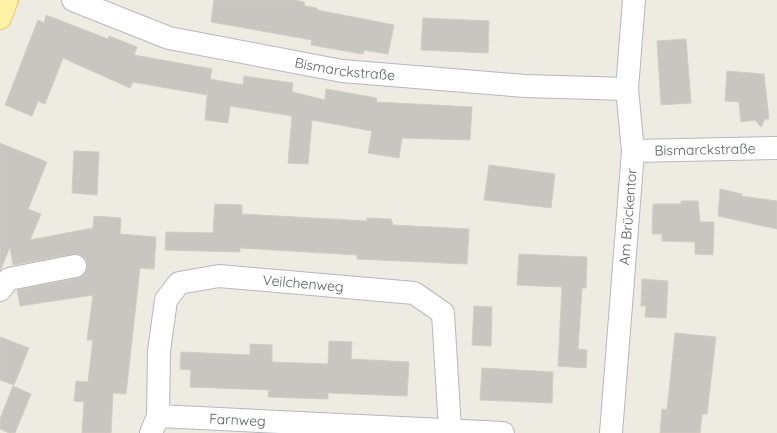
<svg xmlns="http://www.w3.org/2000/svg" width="777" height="433" viewBox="0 0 777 433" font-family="Quicksand,sans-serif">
<rect width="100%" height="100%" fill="#edebe2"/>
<!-- building -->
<g fill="#c8c6c0" stroke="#d2cdc1">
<polygon points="214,0 294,0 304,2 305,6 317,8 317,10 394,25 388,54 364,50 363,54 311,45 312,40 211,22"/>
<polygon points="46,15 108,39 109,36 137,47 134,55 212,69 210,79 243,85 244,76 293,83 292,92 325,100 326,89 377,98 376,102 472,107 470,140 402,138 399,158 368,153 372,131 312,120 308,164 288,163 292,116 230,106 228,123 205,120 208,86 207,95 133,82 130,88 63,58 45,104 38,101 32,116 5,105 38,20 44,23"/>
<polygon points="423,18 489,21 488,53 421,50"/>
<polygon points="686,39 691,103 661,105 657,41"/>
<polygon points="727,71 764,74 769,119 765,119 761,127 755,120 741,122 739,102 725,101"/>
<polygon points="0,143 47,162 28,209 41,214 30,240 93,228 94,216 121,218 120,234 156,237 154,269 140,268 126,394 113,393 111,433 82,433 84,402 74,401 76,381 88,382 93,340 87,340 93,295 20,306 17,290 78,278 83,275 87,270 87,263 85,258 79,254 73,254 13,265 10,247 0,271"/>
<polygon points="74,151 99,152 97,195 72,193"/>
<polygon points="489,165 555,174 551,208 484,200"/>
<polygon points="720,189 742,194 741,196 777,201 777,229 718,216"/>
<polygon points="681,201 698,201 700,222 714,222 713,255 695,254 695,242 662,241 662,234 652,234 653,204 681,204"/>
<polygon points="215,204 242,205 242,214 367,221 367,218 391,219 393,225 469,229 467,264 357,259 357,255 240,248 240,252 165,250 166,232 213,233"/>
<polygon points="519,254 587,257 586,288 582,288 578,349 587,350 586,368 558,366 562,287 517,285"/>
<polygon points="642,279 668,281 666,318 645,317 646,306 641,306"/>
<polygon points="474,306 492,307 491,346 472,345"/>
<polygon points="675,333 716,337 707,414 702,414 700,433 660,433 662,409 667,410"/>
<polygon points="0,337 29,348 14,385 0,380"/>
<polygon points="329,341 352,342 351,359 409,362 407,396 328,393 328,399 268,397 269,390 190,387 191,370 180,369 181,352 250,355 250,344 272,345 272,362 328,364"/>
<polygon points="482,368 553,372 552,403 480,400"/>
<polygon points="13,386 31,394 15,433 9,433 0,429 0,419"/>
</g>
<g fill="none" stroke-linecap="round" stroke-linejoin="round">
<!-- minor casing -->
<g stroke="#b5b8bd" stroke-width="24">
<g id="minor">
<path id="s1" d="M 73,0 L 169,38 L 342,71 L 525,86 L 627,89"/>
<path id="s2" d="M 633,151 L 777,148"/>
<polyline points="0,290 9,279 75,266"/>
<path id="s3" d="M 158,416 L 159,351 L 166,300 L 179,283 L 219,276 L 414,293 L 443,313 L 450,429"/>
<path id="s4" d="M 151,433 L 158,416 L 503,433"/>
<path id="s5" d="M 611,433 L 633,151 L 627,89 L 634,0"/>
</g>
</g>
<!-- major casing -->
<g stroke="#f1c858" stroke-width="24">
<polyline id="major" points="0,18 7,0"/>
</g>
<!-- minor -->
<use href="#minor" stroke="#fff" stroke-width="22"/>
<!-- major -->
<use href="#major" stroke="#fff1a6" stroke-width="22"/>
</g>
<g text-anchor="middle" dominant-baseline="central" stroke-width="3" stroke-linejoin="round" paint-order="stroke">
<!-- street labels -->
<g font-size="14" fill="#5b5e63" stroke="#fff">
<text stroke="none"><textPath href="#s1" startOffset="282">Bismarckstraße</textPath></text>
<text stroke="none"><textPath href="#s2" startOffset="72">Bismarckstraße</textPath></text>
<text stroke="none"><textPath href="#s5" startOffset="217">Am Brückentor</textPath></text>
<text stroke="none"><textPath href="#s3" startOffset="263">Veilchenweg</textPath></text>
<text stroke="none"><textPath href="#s4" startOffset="98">Farnweg</textPath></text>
</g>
</g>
</svg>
